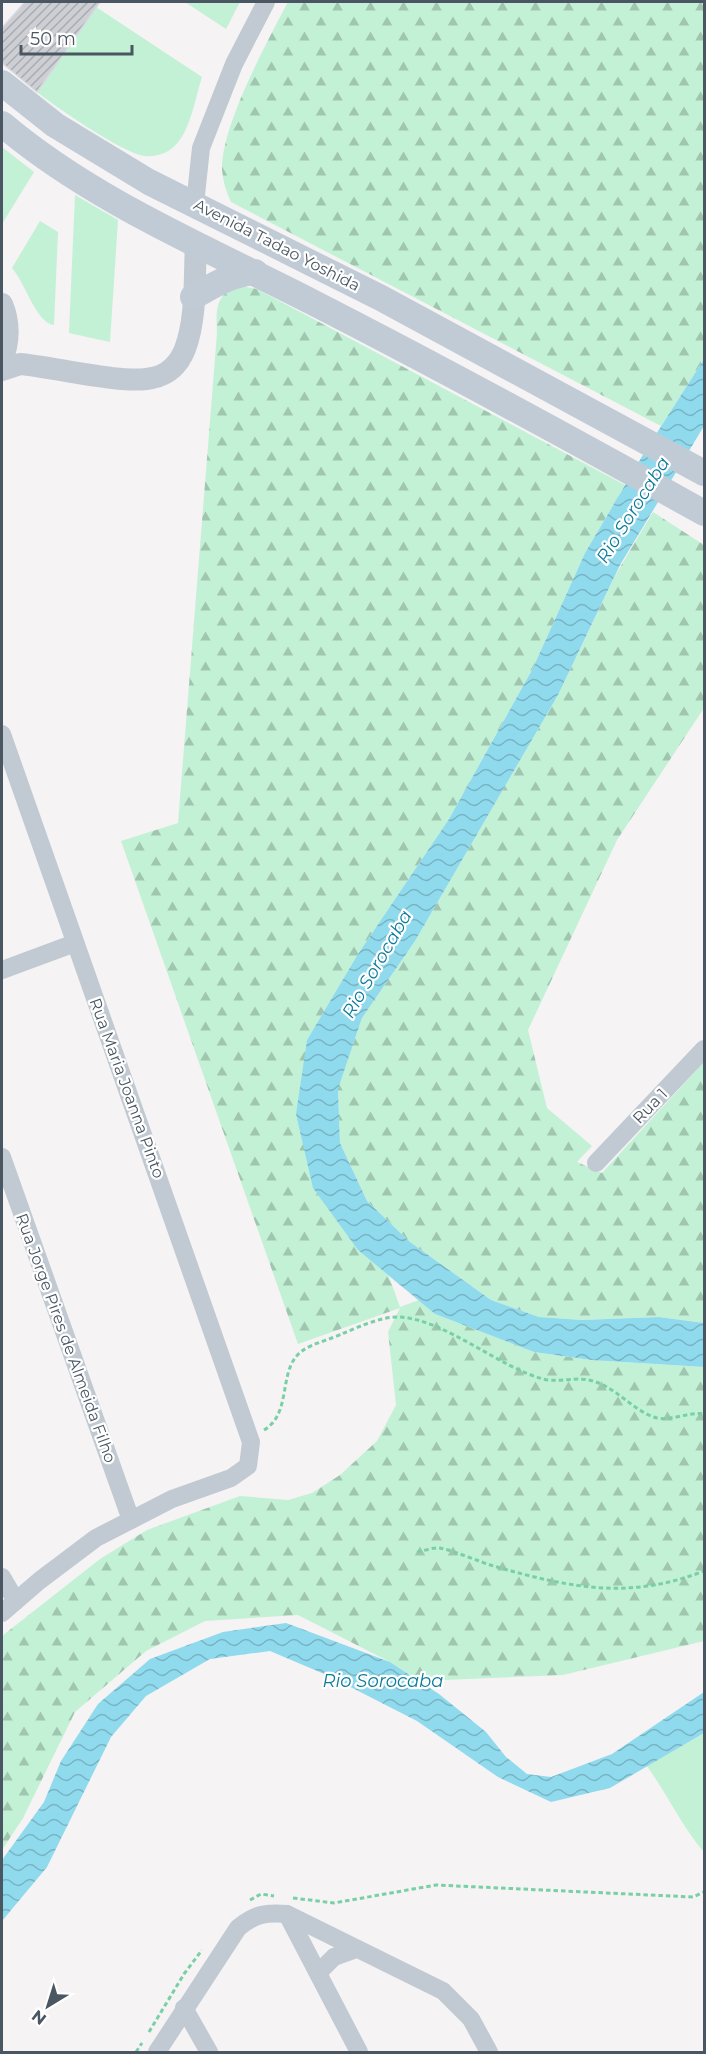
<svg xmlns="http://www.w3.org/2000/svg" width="706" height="2054" viewBox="0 0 706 2054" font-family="Montserrat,sans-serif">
<defs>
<pattern id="forest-firs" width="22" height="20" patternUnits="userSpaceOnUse" patternTransform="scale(1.5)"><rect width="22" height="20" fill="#c3f1d5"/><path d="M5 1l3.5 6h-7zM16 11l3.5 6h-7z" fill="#a0c6b0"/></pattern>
<pattern id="water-waves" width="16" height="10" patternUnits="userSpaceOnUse" patternTransform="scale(1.5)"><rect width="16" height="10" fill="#90daee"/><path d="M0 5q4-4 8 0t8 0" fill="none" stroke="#78b4c4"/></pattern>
<pattern id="building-hatch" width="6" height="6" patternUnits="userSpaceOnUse" patternTransform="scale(1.5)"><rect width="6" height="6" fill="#cdcfd5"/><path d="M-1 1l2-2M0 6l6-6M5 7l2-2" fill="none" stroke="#a8abb0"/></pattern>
</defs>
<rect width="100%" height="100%" fill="#f5f3f3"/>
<!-- green -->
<g fill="#c3f1d5">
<polygon points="185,2 240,2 226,29"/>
<path d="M 96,7 L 202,77 C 195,98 190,136 171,149 C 163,155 150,158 140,155 C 114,147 59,109 37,92 Z"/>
<polygon points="2,147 34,172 2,224"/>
<polygon points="75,195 118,220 110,342 69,333"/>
<path d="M 40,221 L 58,232 L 54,325 C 36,323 26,284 12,268 Z"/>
<path d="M 704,1733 L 704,1852 C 683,1828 667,1794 647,1766 Z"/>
</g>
<!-- forest -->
<g fill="url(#forest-firs)">
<path d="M 288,2 L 704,2 L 704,359 L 661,426 L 231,202 C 226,192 223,181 222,170 C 221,126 267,42 288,2 Z"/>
<path d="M 241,286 L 257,289 L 625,485 L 585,553 L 532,670 L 449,819 L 358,954 L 307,1040 L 358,1250 L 388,1274 L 400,1307 L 419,1300 L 435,1314 L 534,1352 L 591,1360 L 704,1367 L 704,1641 L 563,1675 L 420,1681 L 390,1662 L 298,1615 L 205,1621 L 146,1651 L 75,1712 L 23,1818 L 2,1850 L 2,1636 L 100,1559 L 147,1530 L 240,1496 L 288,1500 L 312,1493 L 340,1475 L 377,1441 L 396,1405 L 388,1332 L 400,1308 L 298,1344 L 121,841 L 178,823 L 217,333 C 216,310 215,292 241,286 Z"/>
<polygon points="653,512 704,545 704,708 617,840 528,1030 547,1108 592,1146 577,1162 602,1173 704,1062 704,1323 659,1317 582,1320 539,1317 491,1300 410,1242 367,1201 340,1143 338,1088 362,1018 415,941 558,695 616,574"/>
</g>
<!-- water -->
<g fill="url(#water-waves)">
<polygon points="704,359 704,426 620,565 558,695 415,941 362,1018 338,1089 340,1143 367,1201 410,1242 491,1300 539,1317 582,1320 659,1317 704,1323 704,1367 591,1360 534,1352 435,1314 358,1250 313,1188 296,1114 307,1040 358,954 449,819 532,670 585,553 644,453"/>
<polygon points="286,1623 390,1662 439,1694 486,1732 506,1757 527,1774 551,1777 612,1754 704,1692 704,1733 610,1788 551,1802 498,1777 417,1721 329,1676 270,1651 210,1659 146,1696 111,1737 47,1867 2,1921 2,1860 44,1802 61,1761 98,1704 150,1659 223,1632"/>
</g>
<!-- building -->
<polygon fill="url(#building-hatch)" stroke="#d7d9de" stroke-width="1.5" points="25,2 100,2 37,92 2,63 2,28"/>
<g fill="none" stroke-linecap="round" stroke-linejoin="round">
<!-- path -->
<g stroke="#7ad0a6" stroke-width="3" stroke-dasharray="4.5 3" stroke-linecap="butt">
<path d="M 264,1430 C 293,1413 277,1369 302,1351 C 313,1343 332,1339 344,1333 C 361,1326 382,1316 401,1317 C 447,1321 499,1367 543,1379 C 559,1383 577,1376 593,1381 C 616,1388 630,1407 651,1416 C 668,1424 686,1411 704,1414"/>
<path d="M 417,1552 C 424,1551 433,1547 440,1548 C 458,1552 479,1562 497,1567 C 571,1588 630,1600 704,1571"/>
<polyline points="293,1898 334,1903 436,1885 693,1897 704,1892"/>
<polyline points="250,1900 261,1894 274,1896"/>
<polyline points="149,2032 184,1974 202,1950"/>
<polyline points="136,2052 142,2043"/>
</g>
<!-- minor -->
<g stroke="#c1cad2" stroke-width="18">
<polyline points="195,204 201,148 234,64 266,2"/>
<polyline points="2,734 251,1442 248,1466 231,1478 172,1499 96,1538 39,1581 2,1613"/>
<polyline points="2,970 75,943"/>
<polyline points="2,1157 131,1520"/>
<polyline points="596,1163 704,1049"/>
<polyline points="2,1577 16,1601"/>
<polyline points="287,1914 359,2052"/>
<polyline points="318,1973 334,1957 356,1949"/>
<polyline points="184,2008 209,2052"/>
<path d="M 157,2052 L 238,1928 C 255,1914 266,1912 287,1914 L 443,1991 L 471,2019 L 489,2052"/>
</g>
<!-- tertiary -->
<g stroke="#c1cad2" stroke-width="22">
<path d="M 2,304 C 10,323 9,342 2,361"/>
<path d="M 2,370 L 20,364 C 54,367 124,385 152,378 C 168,375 179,364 185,349 C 197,317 194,277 196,244"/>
</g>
<!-- secondary -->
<g stroke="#c1cbd6" stroke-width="26">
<polyline points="2,83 55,125 149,182 381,298 704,473"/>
<path d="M 2,124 C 93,201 207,248 312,302 C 445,370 575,441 704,513"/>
<path d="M 193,297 C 214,285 231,274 255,272"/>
</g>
</g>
<g text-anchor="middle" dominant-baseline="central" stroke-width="4.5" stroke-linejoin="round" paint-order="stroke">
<!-- street labels -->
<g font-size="16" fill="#4a5661" stroke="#fff">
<text transform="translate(277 245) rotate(27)">Avenida Tadao Yoshida</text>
<text transform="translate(127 1088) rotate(70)">Rua Maria Joanna Pinto</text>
<text transform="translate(650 1106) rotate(-46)">Rua 1</text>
<text transform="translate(66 1338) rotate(70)">Rua Jorge Pires de Almeida Filho</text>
</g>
<!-- water labels -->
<g font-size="18" font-style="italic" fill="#0c7c9b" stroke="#fff">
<text transform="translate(633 510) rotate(-58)">Rio Sorocaba</text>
<text transform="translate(377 964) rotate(-60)">Rio Sorocaba</text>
<text x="383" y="1681">Rio Sorocaba</text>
</g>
</g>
<!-- border -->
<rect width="706" height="2054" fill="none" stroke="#4a5661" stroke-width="6"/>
<!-- north arrow -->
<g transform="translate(48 2006) rotate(218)" stroke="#ffffff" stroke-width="4.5" paint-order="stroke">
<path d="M0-4.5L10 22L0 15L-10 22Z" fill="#4a5661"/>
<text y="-9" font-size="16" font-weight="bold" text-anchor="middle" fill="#4a5661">N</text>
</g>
<!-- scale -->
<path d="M21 45v9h111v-9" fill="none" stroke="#4a5661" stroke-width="3"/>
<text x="30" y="45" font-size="18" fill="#4a5661" stroke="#ffffff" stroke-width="4.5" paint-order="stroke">50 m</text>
</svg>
